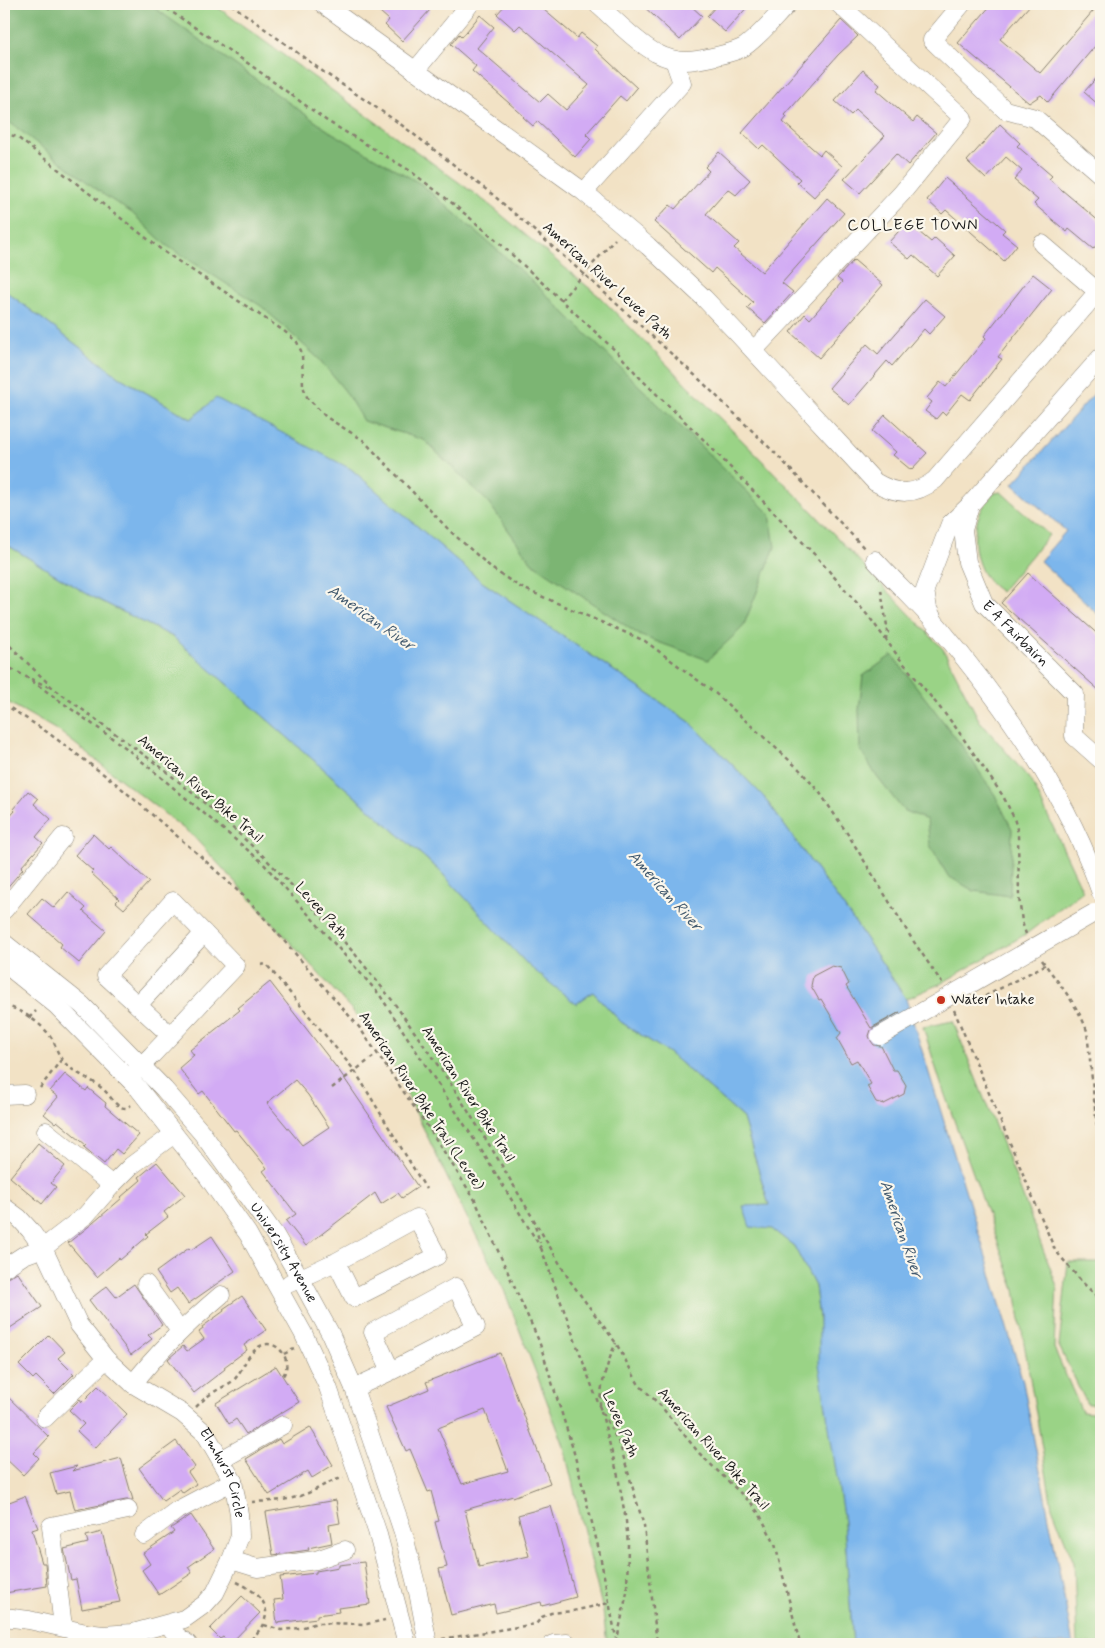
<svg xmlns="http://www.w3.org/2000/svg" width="1105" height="1648" viewBox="0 0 1105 1648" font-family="Mynerve,sans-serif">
<rect width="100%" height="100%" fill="#fbf7ec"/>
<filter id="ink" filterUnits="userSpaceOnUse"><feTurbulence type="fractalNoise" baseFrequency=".02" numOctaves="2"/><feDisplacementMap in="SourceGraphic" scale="10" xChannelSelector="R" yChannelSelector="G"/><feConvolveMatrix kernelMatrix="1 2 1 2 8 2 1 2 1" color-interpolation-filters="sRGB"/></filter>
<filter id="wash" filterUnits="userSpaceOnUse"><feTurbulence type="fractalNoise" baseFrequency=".0096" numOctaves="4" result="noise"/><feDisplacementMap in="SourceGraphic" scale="20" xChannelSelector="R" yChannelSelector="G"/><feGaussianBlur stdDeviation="1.12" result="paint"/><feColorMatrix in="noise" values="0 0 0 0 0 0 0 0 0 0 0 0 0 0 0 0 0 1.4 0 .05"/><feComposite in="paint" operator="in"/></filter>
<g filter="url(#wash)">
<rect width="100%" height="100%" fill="#f2e2c5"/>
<!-- green -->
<g fill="#9ad386" stroke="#5b7851">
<polygon points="4,4 213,4 486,202 600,297 809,508 943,649 979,720 1032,782 1083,891 1026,934 942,983 906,999 856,924 763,796 690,722 482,582 351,469 191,419 119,377 4,290"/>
<path d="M 1001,492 L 1049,535 L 1001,592 C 997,589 993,586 989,582 C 973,562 970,532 982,509 C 985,503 990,498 994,493 Z"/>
<polygon points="4,543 89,595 173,637 439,870 529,966 593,992 621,1022 669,1053 743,1118 769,1205 772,1229 794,1246 815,1286 844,1522 853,1644 607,1644 603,1611 563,1443 504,1290 455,1194 383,1044 193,836 60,732 4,700"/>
<polygon points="953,1021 1016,1178 1057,1286 1054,1348 1082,1412 1101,1414 1101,1644 1077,1644 1074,1563 1052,1507 1015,1290 941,1084 923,1027"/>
<polygon points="1068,1262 1101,1262 1101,1404 1087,1404 1059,1346"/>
</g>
<!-- forest -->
<g fill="#7bb573" stroke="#4c6848">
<polygon points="4,4 149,4 329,131 421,184 526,275 770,514 775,547 743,627 708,660 641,636 532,563 488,502 424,440 363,421 345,391 319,359 261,306 166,245 132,213 104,195 4,118"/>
<polygon points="892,655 962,746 995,795 1012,829 1010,896 974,891 948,876 930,845 927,820 903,810 877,777 860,749 859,709 863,676"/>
</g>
<!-- water -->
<g fill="#7bb6ec" stroke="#4c6984">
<polygon points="4,290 119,377 191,419 216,398 351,469 482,582 690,722 763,796 856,924 906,999 987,1260 1023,1382 1073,1644 853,1644 844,1522 819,1364 819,1317 815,1286 794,1246 772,1229 750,1227 743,1206 769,1205 743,1118 669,1053 621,1022 593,992 576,1004 529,966 439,870 173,637 89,595 4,543"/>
<polygon points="1101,386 1101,617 1040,561 1066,531 1013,484"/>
</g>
<g id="blocks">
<!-- building -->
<g fill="#d2abf4" fill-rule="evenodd">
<polygon points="371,4 424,4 430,10 402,41 385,25 389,20"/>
<polygon points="506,4 537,4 577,38 581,33 597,46 595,49 637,88 626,101 620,96 586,134 591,139 575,157 537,121 533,126 523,117 524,116 472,71 476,66 451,44 459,34 462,37 480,15 494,27 477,48 540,102 548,94 566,110 589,85 520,25 515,30 497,14"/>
<polygon points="641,4 689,4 702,16 680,40"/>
<polygon points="718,4 750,4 725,32 707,16"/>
<polygon points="992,4 1031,4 1000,39 1040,73 1099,4 1101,4 1101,39 1048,102 1041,95 1029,103 958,43"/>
<polygon points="841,20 858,36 838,55 785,115 787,117 783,122 820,155 824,150 842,166 814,197 797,182 800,179 763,145 759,149 742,133"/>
<polygon points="863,70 880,85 876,90 913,122 917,117 936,133 908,165 896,154 860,193 844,179 885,136 856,110 851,115 835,101"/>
<polygon points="1101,73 1101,107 1084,92"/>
<polygon points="1000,124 1020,143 1017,146 1052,176 1049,179 1101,223 1101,240 1093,249 1069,229 1067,232 1034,204 1038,200 1014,180 1022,171 1006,157 986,179 967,161"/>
<polygon points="719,152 750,180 736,195 728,189 706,214 739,243 734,248 762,272 827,198 844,213 782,283 793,292 765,323 747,308 753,302 715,268 711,273 654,222 670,205 675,209 709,171 705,167"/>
<polygon points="945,178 1005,230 1002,233 1017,245 1004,261 946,210 942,214 927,200"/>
<polygon points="907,222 931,242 935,238 955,256 937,276 913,255 909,259 889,242"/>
<polygon points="854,260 883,285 819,358 790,332 805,314 810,319 842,282 837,278"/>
<polygon points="1033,274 1052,289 998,357 1002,359 970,400 962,394 945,415 942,412 936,419 925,411 932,402 927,398 940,382 946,387 986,338 984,336"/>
<polygon points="925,299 945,316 929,334 924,329 892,366 887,361 849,405 829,388 867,344 878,354"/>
<polygon points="885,415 927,453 911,470 893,455 896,452 872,431"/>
<polygon points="1028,573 1101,637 1101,692 1001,603"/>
<polygon points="28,791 38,799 34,804 51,819 36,837 43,843 21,867 23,869 4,891 4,823 15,811 13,809"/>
<polygon points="93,834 109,849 111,847 149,882 124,909 116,902 119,899 91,873 93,871 75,855"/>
<polygon points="68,892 86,908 83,911 106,931 79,963 60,947 62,944 28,914 42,898 54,908"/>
<polygon points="832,966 841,968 849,984 846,986 871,1028 900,1012 875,1027 871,1030 869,1036 871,1041 874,1045 881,1046 893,1070 897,1070 906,1085 904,1094 884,1104 876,1102 867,1086 871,1084 857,1060 851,1063 837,1038 841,1033 821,999 819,1000 811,986 813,976"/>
<path d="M 270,982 L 340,1072 L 418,1187 L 402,1198 L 398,1193 L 381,1204 L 375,1193 L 306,1246 L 286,1221 L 296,1214 L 263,1171 L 267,1168 L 236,1130 L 234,1131 L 203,1091 L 199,1094 L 179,1068 L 194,1055 L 190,1050 L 240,1010 L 238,1008 ZM 295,1080 L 308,1095 L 329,1127 L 302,1145 L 267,1103 Z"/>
<polygon points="65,1074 86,1091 88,1088 106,1103 105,1106 139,1135 122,1154 116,1149 104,1164 84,1147 86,1145 57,1121 55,1123 44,1114 58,1097 50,1091"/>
<polygon points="38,1143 65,1166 51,1183 56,1187 42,1204 10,1177"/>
<polygon points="157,1162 185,1195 164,1212 168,1217 146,1234 148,1236 120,1260 119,1258 97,1277 68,1243 93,1223 122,1198 121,1197 141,1180 139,1177"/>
<polygon points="212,1236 235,1271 188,1304 177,1288 170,1293 156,1272 189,1248 191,1250"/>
<polygon points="17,1272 42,1307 4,1332 4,1278 9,1277"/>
<polygon points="134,1284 162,1325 148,1335 152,1339 131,1355 89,1300 107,1286 116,1297"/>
<polygon points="242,1296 266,1330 244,1345 247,1350 224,1367 225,1369 194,1393 168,1359 183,1346 187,1351 204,1339 199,1332 203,1329 202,1327 224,1311 223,1309"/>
<polygon points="49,1335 65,1352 58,1358 74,1374 54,1394 36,1376 33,1379 19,1365"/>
<path d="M 500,1353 L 550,1483 L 513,1497 L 513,1496 L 465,1510 L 479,1567 L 529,1556 L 518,1515 L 551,1506 L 576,1597 L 542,1606 L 541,1602 L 496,1613 L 494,1604 L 451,1615 L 439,1569 L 447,1567 L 435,1522 L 439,1521 L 431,1491 L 428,1492 L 410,1449 L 406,1451 L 386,1407 L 429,1389 L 426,1382 ZM 485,1410 L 508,1471 L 462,1484 L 438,1428 Z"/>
<polygon points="276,1366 299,1402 246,1434 236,1419 229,1424 216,1403"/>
<polygon points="98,1386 127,1414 95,1448 77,1431 84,1424 69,1410 80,1399 82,1402"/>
<polygon points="4,1393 49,1437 34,1453 39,1458 23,1475 4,1457"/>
<polygon points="310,1427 333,1465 312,1478 308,1471 269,1495 246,1459 279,1439 282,1444"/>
<polygon points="176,1441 195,1467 188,1472 196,1484 183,1493 180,1489 163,1501 139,1468"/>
<polygon points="121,1458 133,1500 126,1500 75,1510 70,1491 56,1494 50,1473 77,1466 72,1471"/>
<polygon points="25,1496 38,1528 32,1530 42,1563 45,1563 47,1586 5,1593 4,1586 4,1504"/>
<polygon points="336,1500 340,1523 329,1525 332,1543 308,1548 309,1550 273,1555 266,1512"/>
<polygon points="191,1515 214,1549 188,1567 192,1573 159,1595 142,1570 150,1564 143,1553 174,1532 171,1528"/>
<polygon points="102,1532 120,1602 82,1609 76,1579 71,1580 64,1549 88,1543 86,1536"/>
<polygon points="364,1562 370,1604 338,1608 339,1612 317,1615 317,1618 277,1623 274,1600 283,1599 280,1577 316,1573 316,1571 339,1567 339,1565"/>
<polygon points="242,1596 260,1613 230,1644 223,1637 220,1639 210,1629"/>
</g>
</g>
</g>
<g filter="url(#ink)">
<use href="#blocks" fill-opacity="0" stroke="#877f70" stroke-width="1"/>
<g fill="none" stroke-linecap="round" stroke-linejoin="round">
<!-- minor casing -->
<g stroke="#877f70" stroke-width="19">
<g id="minor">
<path d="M 323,4 L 584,192 L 648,246 L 704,298 L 739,335 L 875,482 C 897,495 914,496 935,480 L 1101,288"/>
<path d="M 597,4 C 614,19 636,42 656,53 C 664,57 675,61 685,61 C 697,61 734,53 744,47 C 761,35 774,18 788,4"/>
<polyline points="962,4 932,40 1005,110 1035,118 1101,175"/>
<polyline points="415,71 470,4"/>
<polyline points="584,192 682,83 674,60"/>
<polyline points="1042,244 1097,291"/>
<polyline points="754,350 902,193 963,118 839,4"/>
<path id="s1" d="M 1101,357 L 970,505 L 963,530 L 967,562 L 984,603 L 1075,694 L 1074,736 L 1101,760"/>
<path d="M 875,560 C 896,583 918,603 938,626 C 1005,706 1067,794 1101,893"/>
<polyline points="933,619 928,609 925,590 950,524 970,505"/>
<polyline points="4,910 63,837"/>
<path id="s2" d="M 4,943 L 82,1005 L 164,1089 L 202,1133 L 275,1235 L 300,1278 L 330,1333 L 354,1388 L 403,1532 L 418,1592 L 428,1644"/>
<polyline points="4,963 56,1005 138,1088 208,1177 248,1234 303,1333 328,1387 377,1531 407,1644"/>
<polyline points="138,1005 204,933"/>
<polyline points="134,1073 152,1055 236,966 173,901 106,976 170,1035"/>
<polyline points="4,1095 25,1094"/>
<polyline points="112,1185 131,1166 174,1134"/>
<path id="s3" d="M 4,1207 L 19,1218 L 30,1230 L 43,1248 L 79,1325 L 106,1359 L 133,1384 L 182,1413 L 205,1433 L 233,1481 L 239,1514 L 240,1536 L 231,1560 L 215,1593 L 205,1604 L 184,1619 L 133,1633 L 103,1635 L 86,1633 L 29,1620 L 4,1617"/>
<polyline points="4,1268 24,1255 43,1248 86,1215 112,1185 46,1131"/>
<polyline points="290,1283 331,1264 336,1262 417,1218 437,1256 354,1298 336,1262"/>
<polyline points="146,1284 180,1331"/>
<path d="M 133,1384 C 159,1350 188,1323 221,1295"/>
<polyline points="354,1388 391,1371 476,1327 456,1287 373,1332 391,1371"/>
<polyline points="45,1418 106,1359"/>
<polyline points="221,1460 283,1425"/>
<polyline points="144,1535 176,1511 233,1481"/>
<polyline points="231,1560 257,1568 316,1560 345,1550"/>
<polyline points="168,1624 177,1636 188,1644"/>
<polyline points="63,1627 51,1526 128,1510"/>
<polyline points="553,1644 567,1643 567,1644"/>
</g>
</g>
<!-- path -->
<g stroke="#877f70" stroke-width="2.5" stroke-dasharray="4 4" stroke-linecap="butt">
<polyline points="160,4 249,64 327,121 409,170 452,203 494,238 618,353 642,380 699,435 815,555 870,618 900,659 954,725 1003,796 1014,818 1018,833 1019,897 1022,922 1026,934"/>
<polyline points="231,4 325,73 399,123 492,194 584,274 699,379 778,456 865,549"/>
<polyline points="4,133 17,137 163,251 284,331 297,342 302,353 303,386 307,397 326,417 363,440 450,531 494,570 520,587 645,641 715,693 799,769 820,793 849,836 912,939 942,983"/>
<polyline points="561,300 615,239"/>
<polyline points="881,590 888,632 886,639"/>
<polyline points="4,640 53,688 162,768 213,810 263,856 312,906 355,954 392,1000 451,1084 495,1154 570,1281 616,1343 639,1385 660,1405 699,1453 752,1504 760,1515 775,1544 800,1644"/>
<polyline points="4,665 25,676 126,748 262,862 379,994 483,1153 541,1248"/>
<polyline points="31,679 49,687"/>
<polyline points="4,704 47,732 114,782 198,854 252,904 359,1027 432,1133 475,1200 539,1341 573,1449 599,1550 617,1643"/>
<path d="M 1042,960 C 1058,983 1078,1005 1087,1031 L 1101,1167"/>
<polyline points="261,965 266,964 355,1071 426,1189"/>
<polyline points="978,1000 1045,965"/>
<path d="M 4,1005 C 22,1010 43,1024 53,1040 C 56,1047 58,1055 63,1061 C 74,1074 91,1078 104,1090 C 111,1096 116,1109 127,1108 L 131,1105"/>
<polyline points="954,1010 1055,1250 1083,1283 1101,1300"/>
<polyline points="29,1018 36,1011"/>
<polyline points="40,1088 61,1060"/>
<polyline points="332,1088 377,1054"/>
<polyline points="1095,1101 1101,1114"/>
<polyline points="533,1219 540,1243"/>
<polyline points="541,1248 600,1408 620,1445 644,1526 657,1644"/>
<polyline points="284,1354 294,1349"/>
<path d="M 600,1406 C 600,1387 608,1360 616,1343"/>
<path d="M 196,1407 C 202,1401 207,1396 214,1392 C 220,1388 228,1385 234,1380 C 242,1371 246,1357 256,1349 C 274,1333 296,1360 282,1377"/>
<polyline points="601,1411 618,1476 626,1521 628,1544 627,1592 617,1640"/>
<path d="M 252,1502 C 269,1501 287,1501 303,1495 C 318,1490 329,1480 344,1478"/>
<path d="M 237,1582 C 273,1599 275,1619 246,1644"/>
<polyline points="264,1625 281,1630 300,1628 317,1623 367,1624 385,1620"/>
<polyline points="442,1639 536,1624 542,1617 551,1613 573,1611 609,1603"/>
</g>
<!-- minor -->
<use href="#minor" stroke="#fff" stroke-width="18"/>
<!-- minor-bridge casing -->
<g stroke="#877f70" stroke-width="19" stroke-linecap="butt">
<polyline id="minor-bridge" points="880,1036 1094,913"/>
</g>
<!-- minor-bridge -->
<use href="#minor-bridge" stroke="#fff" stroke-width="18"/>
</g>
</g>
<!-- markers -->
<circle fill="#c8321e" stroke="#fbf7ec" stroke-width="2" cx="941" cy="1000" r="5"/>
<g text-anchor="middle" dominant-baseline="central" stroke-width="4.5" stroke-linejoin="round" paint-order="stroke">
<!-- street labels -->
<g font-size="15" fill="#1c1c1c" stroke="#fbf7ec">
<text transform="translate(607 281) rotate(42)">American River Levee Path</text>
<text stroke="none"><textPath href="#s1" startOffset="344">E A Fairbairn</textPath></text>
<text transform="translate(200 789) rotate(40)">American River Bike Trail</text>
<text transform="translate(321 911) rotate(48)">Levee Path</text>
<text transform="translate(468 1094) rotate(57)">American River Bike Trail</text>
<text transform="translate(421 1101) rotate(56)">American River Bike Trail (Levee)</text>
<text stroke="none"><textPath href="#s2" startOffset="420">University Avenue</textPath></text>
<text transform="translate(620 1424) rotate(67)">Levee Path</text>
<text transform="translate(713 1449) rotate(48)">American River Bike Trail</text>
<text stroke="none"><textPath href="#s3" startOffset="354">Elmhurst Circle</textPath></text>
</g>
<!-- poi labels -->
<g font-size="15" fill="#1c1c1c" stroke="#fbf7ec" text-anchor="start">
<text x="951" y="1000">Water Intake</text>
</g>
<!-- neighbourhood labels -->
<g font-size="16" letter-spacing="1" fill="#1c1c1c" stroke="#fbf7ec">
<text x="913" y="225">COLLEGE TOWN</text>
</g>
<!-- water labels -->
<g font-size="16" font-style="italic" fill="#425a6f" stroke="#fbf7ec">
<text transform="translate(371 618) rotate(35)">American River</text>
<text transform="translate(665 891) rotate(48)">American River</text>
<text transform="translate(901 1229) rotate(71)">American River</text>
</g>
</g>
<!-- margin -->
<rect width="1105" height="1648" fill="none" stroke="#fbf7ec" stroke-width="20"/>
</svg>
